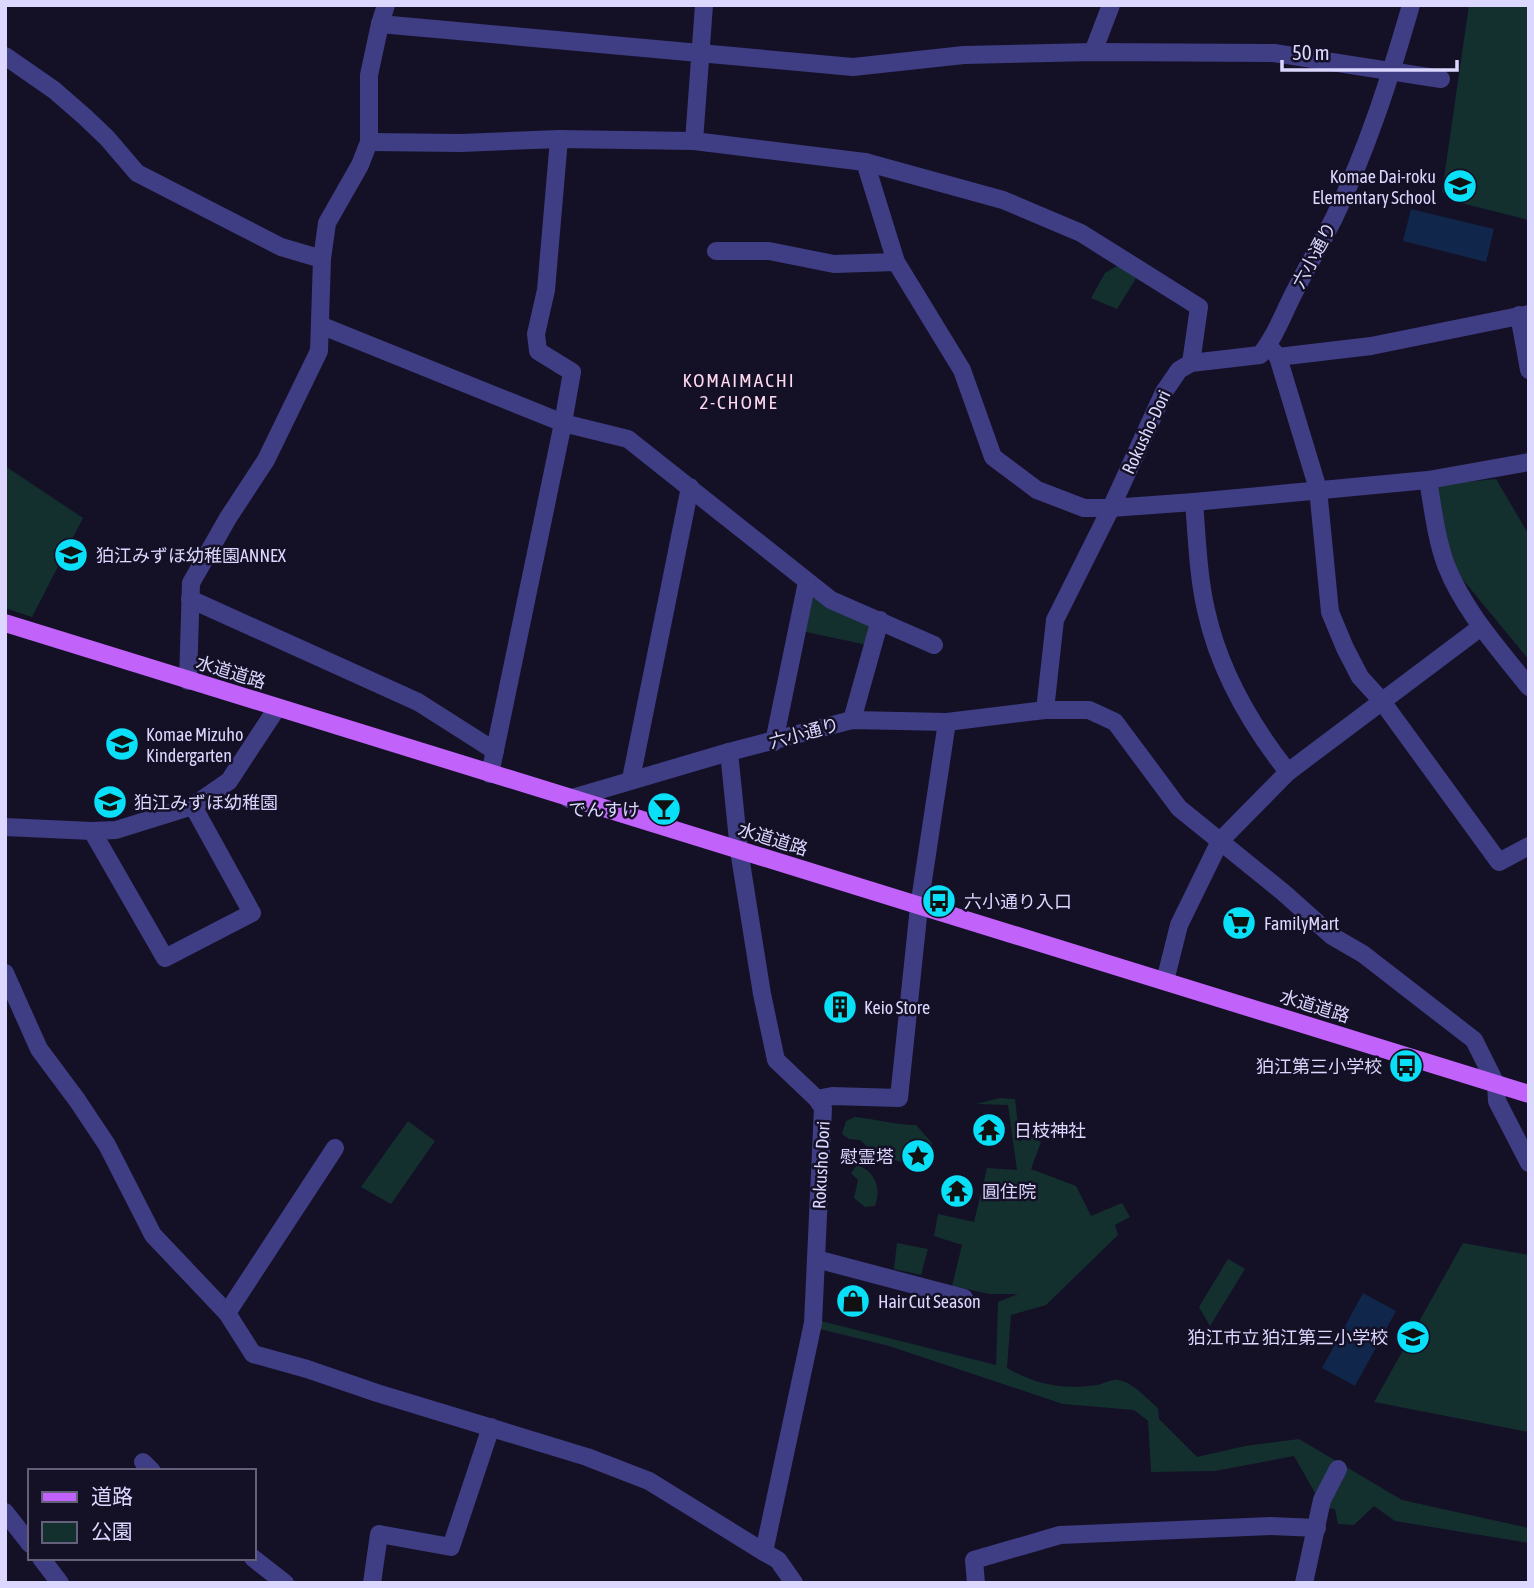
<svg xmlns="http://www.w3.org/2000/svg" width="1534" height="1588" viewBox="0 0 1534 1588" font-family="'Asap Condensed','Noto Sans JP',sans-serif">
<rect width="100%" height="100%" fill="#141026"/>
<!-- green -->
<g fill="#13302f">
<polygon points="1469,5 1529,5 1529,220 1453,201 1442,192"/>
<polygon points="1122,263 1138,275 1117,309 1091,298 1105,273"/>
<polygon points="5,466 83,518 32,617 5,608"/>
<polygon points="1496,479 1529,535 1529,660 1459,575 1448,546 1435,485"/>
<polygon points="807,582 880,620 872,646 797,630"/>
<path d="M 1000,1098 L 1015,1099 L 1020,1142 L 1027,1135 L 1041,1142 L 1031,1169 L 1076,1186 L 1091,1216 L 1122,1203 L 1130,1217 L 1115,1225 L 1118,1235 L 1046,1305 L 1011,1315 L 1007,1368 C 1037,1385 1062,1390 1097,1385 C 1104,1384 1111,1379 1118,1380 C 1133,1382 1147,1399 1158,1408 L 1159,1419 L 1197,1457 L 1245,1446 L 1299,1439 L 1402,1500 L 1529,1528 L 1529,1543 L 1395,1521 L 1374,1506 L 1354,1525 L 1338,1524 L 1335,1509 L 1323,1507 L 1294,1456 L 1215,1471 L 1151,1472 L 1148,1421 L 1134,1410 L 1063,1404 L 889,1346 L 812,1327 L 813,1319 L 996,1365 L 998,1302 L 1018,1294 L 990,1294 L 952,1286 L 962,1245 L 934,1236 L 938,1214 L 974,1222 L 987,1168 L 1017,1170 L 1008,1105 L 976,1104 Z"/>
<path d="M 855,1117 C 876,1119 895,1125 916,1125 L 932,1143 L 930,1157 L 921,1165 L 901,1162 L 874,1153 L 860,1140 L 849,1139 L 842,1134 L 846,1121 Z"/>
<polygon points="408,1121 435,1141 391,1204 361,1187"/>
<path d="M 857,1165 C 875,1171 882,1189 875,1206 L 865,1207 L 854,1198 L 858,1180 L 851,1173 Z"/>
<polygon points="897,1243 928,1249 921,1275 894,1269"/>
<polygon points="1463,1243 1529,1255 1529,1432 1374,1402"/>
<polygon points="1228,1259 1245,1269 1210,1326 1199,1307"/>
</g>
<!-- water -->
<g fill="#10264a">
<polygon points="1411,209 1494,229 1486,262 1403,241"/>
<polygon points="1363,1293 1396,1311 1355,1386 1322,1368"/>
</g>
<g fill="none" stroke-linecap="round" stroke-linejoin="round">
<!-- street -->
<g stroke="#3f3d84" stroke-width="18">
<polyline points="380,24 853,67 964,55 1093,52 1274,53 1441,79"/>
<polyline points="1093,52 1111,5"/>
<polyline points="5,56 54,90 85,117 107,138 137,173 281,247 322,259 319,351 266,460 228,518 191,583 188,681"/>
<polyline points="694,141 704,5"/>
<polyline points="369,142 461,143 559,139 694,141 865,162 1003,200 1081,233 1199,307 1191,363"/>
<polyline points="865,162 896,262 962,370 993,457 1037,490 1084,508 1111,508 1194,502 1428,480 1529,462"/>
<polyline points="716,251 769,251 834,264 896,262"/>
<polyline points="322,259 327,223 360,165 369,142 369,75 380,24 386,5"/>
<polyline points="1519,315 1529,370"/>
<polyline points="320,325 563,423 628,439 831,600 934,645"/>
<polyline points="1268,345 1278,357 1318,489 1330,612 1345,648 1360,677 1381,700 1499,862 1529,846"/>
<polyline points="1278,357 1371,346 1529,314"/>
<path d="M 1428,480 C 1433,509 1436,538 1446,565 C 1464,611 1499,649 1529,687"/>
<path d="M 1194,502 C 1197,538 1198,575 1206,610 C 1219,670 1250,724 1288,772"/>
<polyline points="190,599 418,702 495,751"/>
<path d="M 1045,710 L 1055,620 L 1111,508 L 1164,392 L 1179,370 L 1191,363 L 1260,355 C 1276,336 1284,311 1296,289 C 1308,265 1322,242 1334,218 C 1367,150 1390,78 1411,5"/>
<polyline points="852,720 880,620"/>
<polyline points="774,742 807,582"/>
<polyline points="729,752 739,850 762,994 776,1060 817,1099 823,1108 813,1323 764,1552 778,1560 794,1583"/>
<polyline points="490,774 563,423 572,372 538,351 536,334 546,290 559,139"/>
<polyline points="631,779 690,487"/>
<polyline points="569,799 729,752 852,720 947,722 1045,710 1089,710 1115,722 1179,808 1284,893 1332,936 1363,954 1474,1040 1496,1084 1497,1101 1529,1163"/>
<polyline points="5,827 92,831 116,830 193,806 229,781 277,708"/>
<polyline points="92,831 165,958 252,913 193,806"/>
<polyline points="5,973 39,1049 77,1100 107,1145 153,1235 227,1313 253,1354 307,1369 377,1393 587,1457 649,1481 764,1552"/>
<polyline points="1165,981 1179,925 1220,841 1288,772 1481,627"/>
<polyline points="817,1099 832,1096 899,1098 919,907 947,722"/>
<polyline points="816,1259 964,1298"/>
<polyline points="227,1313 335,1148"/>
<polyline points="143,1462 152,1471"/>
<polyline points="5,1512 30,1544"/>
<polyline points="41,1558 60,1583"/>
<polyline points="253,1558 285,1583"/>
<polyline points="372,1583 379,1534 451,1547 491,1427"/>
<polyline points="976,1583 974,1560 1060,1535 1271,1526 1317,1528"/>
<polyline points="1304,1583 1322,1500 1338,1469"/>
</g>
<!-- primary -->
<polyline stroke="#c162fa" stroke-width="18" points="5,623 1529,1094"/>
</g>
<!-- icons -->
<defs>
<g id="school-disc" transform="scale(1.75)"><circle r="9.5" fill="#09dff7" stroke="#141026"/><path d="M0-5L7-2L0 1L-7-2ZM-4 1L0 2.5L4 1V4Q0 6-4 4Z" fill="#111"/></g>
<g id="bar-disc" transform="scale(1.75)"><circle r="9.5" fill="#09dff7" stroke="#141026"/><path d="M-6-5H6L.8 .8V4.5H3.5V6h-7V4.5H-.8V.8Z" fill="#111"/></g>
<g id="bus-disc" transform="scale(1.75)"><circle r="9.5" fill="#09dff7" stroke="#141026"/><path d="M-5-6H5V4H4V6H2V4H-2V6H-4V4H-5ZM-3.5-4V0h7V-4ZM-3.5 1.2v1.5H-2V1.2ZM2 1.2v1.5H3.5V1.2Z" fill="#111"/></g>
<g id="supermarket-disc" transform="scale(1.75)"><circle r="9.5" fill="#09dff7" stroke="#141026"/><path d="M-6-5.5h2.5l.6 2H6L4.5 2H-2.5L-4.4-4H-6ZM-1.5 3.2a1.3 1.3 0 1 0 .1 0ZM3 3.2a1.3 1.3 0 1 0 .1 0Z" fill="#111"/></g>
<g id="building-disc" transform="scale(1.75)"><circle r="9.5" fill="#09dff7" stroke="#141026"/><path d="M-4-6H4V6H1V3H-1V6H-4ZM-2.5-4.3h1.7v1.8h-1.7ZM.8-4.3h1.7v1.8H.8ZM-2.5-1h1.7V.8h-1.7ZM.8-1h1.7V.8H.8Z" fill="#111"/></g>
<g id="temple-disc" transform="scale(1.75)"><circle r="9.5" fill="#09dff7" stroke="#141026"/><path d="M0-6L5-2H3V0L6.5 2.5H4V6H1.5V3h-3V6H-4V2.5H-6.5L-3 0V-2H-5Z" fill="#111"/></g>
<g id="sight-disc" transform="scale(1.75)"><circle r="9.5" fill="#09dff7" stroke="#141026"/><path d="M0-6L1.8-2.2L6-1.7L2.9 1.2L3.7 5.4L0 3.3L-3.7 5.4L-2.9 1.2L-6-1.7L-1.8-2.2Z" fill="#111"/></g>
<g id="shop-disc" transform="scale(1.75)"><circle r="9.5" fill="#09dff7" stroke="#141026"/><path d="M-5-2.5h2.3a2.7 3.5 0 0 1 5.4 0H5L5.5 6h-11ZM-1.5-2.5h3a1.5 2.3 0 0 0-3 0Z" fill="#111"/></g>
</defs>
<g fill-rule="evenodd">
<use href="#school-disc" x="1460" y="186"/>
<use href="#school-disc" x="71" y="555"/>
<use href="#school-disc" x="122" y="744"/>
<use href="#school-disc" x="110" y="802"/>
<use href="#bar-disc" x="664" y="809"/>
<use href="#bus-disc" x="939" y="901"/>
<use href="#supermarket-disc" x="1239" y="923"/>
<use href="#building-disc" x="840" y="1007"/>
<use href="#bus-disc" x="1406" y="1066"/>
<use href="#temple-disc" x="989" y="1130"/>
<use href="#sight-disc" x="918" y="1156"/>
<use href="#temple-disc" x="957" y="1191"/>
<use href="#shop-disc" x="853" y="1301"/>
<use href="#school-disc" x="1413" y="1337"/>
</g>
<g text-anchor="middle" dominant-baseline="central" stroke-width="5" stroke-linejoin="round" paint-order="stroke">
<!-- poi labels -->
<g font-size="18" fill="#dbd7fe" stroke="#141026" text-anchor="start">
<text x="1436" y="176" text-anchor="end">Komae Dai-roku<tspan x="1436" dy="21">Elementary School</tspan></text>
<text x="96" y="555">狛江みずほ幼稚園ANNEX</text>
<text x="146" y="734">Komae Mizuho<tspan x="146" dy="21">Kindergarten</tspan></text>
<text x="134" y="802">狛江みずほ幼稚園</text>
<text x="640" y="809" text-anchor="end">でんすけ</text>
<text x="964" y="901">六小通り入口</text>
<text x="1264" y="923">FamilyMart</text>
<text x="864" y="1007">Keio Store</text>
<text x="1382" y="1066" text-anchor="end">狛江第三小学校</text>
<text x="1014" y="1130">日枝神社</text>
<text x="894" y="1156" text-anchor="end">慰霊塔</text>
<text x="982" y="1191">圓住院</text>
<text x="878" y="1301">Hair Cut Season</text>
<text x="1388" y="1337" text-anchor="end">狛江市立 狛江第三小学校</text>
</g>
<!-- street labels -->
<g font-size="18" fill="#dbd7fe" stroke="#141026">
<text transform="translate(1314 255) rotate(-62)">六小通り</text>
<text transform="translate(1146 432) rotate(-65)">Rokusho-Dori</text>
<text transform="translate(231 672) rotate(17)">水道道路</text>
<text transform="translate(804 733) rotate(-15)">六小通り</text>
<text transform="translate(773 839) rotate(17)">水道道路</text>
<text transform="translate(1315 1006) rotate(17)">水道道路</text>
<text transform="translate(821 1165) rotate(-87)">Rokusho Dori</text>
</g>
<!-- neighbourhood labels -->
<g font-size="19" letter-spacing="2" fill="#fed9f0" stroke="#141026">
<text x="739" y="380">KOMAIMACHI<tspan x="739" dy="22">2-CHOME</tspan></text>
</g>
</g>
<!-- border -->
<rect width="1534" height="1588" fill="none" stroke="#dbd7fe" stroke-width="14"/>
<!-- legend -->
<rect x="28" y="1469" width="228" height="91" fill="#141026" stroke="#64607c" stroke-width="2"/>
<rect x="42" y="1492" width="35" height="10" fill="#c162fa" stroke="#64607c" stroke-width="2"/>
<text x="91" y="1504" font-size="21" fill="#dbd7fe">道路</text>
<rect x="42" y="1522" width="35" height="21" fill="#13302f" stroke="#64607c" stroke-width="2"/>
<text x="91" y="1539" font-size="21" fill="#dbd7fe">公園</text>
<!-- scale -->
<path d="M1282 60v10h175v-10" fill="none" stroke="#dbd7fe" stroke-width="3.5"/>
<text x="1292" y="60" font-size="21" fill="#dbd7fe" stroke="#141026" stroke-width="5" paint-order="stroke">50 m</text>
</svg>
